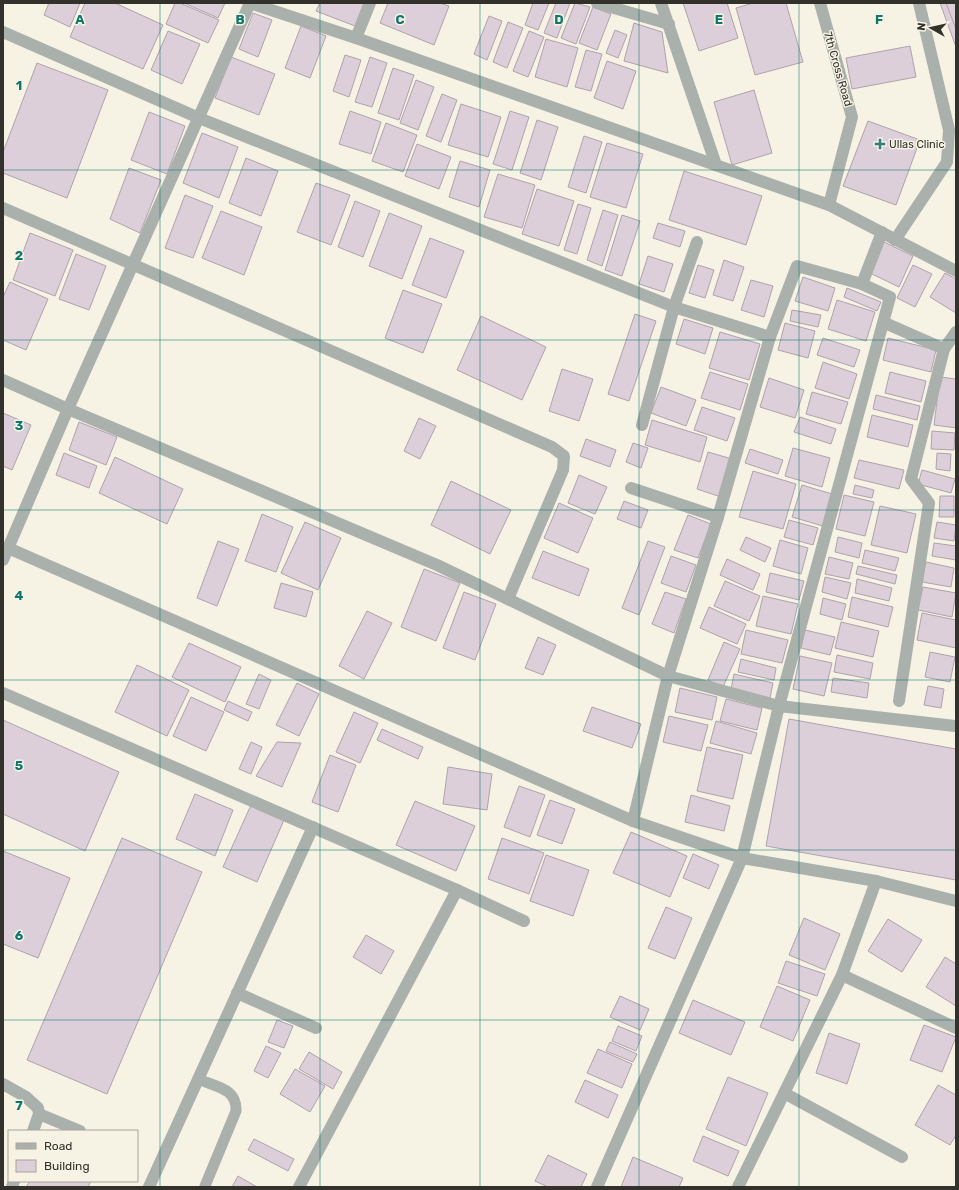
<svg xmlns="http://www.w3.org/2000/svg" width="959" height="1190" viewBox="0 0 959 1190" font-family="Rubik,sans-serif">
<rect width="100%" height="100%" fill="#f6f3e4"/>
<!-- building -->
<g fill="#dccfd9" stroke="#afa2ac">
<polygon points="49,3 80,3 70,27 44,15"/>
<polygon points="85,3 115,3 163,25 143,69 70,37"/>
<polygon points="175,3 180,3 219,20 208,43 166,24"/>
<polygon points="184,3 225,3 218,18"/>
<polygon points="320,3 364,3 355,26 316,11"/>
<polygon points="388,3 440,3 449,6 434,45 380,23"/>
<polygon points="533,3 549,3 538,30 525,25"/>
<polygon points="556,3 570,3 557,38 544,33"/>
<polygon points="575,3 590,7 576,44 561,38"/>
<polygon points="683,3 727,3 738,38 699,51"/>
<polygon points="753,3 786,3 803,62 755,75 736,8"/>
<polygon points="940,3 956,3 956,47"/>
<polygon points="946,3 956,3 956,29"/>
<polygon points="593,7 611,14 597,50 579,43"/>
<polygon points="253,13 272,20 258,57 239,49"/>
<polygon points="489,16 502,21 487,60 474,54"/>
<polygon points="508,22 523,28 507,68 493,62"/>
<polygon points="634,23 662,32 668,73 624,61"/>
<polygon points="301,26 326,36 310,78 285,68"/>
<polygon points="615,30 627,35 618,58 606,53"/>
<polygon points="168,31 200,44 182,84 151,70"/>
<polygon points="529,31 544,37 528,77 513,71"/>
<polygon points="546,39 578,48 567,87 535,77"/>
<polygon points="910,46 916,77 852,89 846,58"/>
<polygon points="586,50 602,54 591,91 575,87"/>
<polygon points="345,55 361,60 349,97 333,91"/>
<polygon points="231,57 275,74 259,115 215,98"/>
<polygon points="370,57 387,63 372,107 355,102"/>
<polygon points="607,61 636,71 623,109 594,98"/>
<polygon points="37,63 108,90 67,198 3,173 3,152"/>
<polygon points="393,68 414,75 399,120 378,113"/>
<polygon points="416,80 434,87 418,130 400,123"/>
<polygon points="754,90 772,153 732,165 714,102"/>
<polygon points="442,94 457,100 441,142 426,136"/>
<polygon points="461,104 501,117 488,157 448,145"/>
<polygon points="350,111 381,122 371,154 339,144"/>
<polygon points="510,111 529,117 512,170 493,164"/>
<polygon points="149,112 185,126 167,174 131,160"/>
<polygon points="537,120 558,127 541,180 520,173"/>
<polygon points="868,121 920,140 896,205 843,186"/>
<polygon points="386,123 417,135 403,172 372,161"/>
<polygon points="202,133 238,147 219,198 183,183"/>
<polygon points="584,136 602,142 586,193 568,187"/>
<polygon points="607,143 643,154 626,208 590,197"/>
<polygon points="417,144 451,157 439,189 405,176"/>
<polygon points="246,158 278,171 261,216 229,203"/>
<polygon points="460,161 490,170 479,207 449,197"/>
<polygon points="129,168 161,180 140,233 110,219"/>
<polygon points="684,171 762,196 746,245 669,220"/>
<polygon points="498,174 535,185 522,228 484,217"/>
<polygon points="316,183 350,195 331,245 297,232"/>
<polygon points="537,189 574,201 559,246 522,234"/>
<polygon points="185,195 213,206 193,258 165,248"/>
<polygon points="355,201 380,211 363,257 338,247"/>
<polygon points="578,204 591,208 577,254 564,250"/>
<polygon points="603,210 618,215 602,266 587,260"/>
<polygon points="221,211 262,227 244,275 202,258"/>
<polygon points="389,213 422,226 402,279 369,266"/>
<polygon points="622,215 640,221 622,276 605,270"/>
<polygon points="658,223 685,231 680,247 653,238"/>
<polygon points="30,233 73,250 55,296 13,280"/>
<polygon points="430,238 464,251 446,298 412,285"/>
<polygon points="884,242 913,256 899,287 870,273"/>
<polygon points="76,254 106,266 89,310 59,299"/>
<polygon points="648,256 673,264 664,292 639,284"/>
<polygon points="724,260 744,267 733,301 713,295"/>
<polygon points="698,265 714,270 705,298 689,293"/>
<polygon points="913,265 932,274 915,307 897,298"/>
<polygon points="945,273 956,279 956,313 930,297"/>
<polygon points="803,277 835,288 828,311 795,301"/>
<polygon points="751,280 773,286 764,317 741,310"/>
<polygon points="10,282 48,299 26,350 3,340 3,297"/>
<polygon points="847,288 881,302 877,311 844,297"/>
<polygon points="403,290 442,304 423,353 385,338"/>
<polygon points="837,300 875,312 866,341 828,329"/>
<polygon points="792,310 821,315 818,327 790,321"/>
<polygon points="635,314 656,321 629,401 608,394"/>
<polygon points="481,316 546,347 522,400 457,370"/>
<polygon points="684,319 713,328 705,354 676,344"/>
<polygon points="785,323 815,331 808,358 778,350"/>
<polygon points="720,332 760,344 749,380 709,368"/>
<polygon points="823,338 860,350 854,367 817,355"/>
<polygon points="888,338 936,350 931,372 883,360"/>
<polygon points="823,362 857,374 849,399 815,388"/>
<polygon points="562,369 593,379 579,421 549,411"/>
<polygon points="710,372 748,384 740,410 701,398"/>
<polygon points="890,372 926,381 921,402 885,393"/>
<polygon points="940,377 956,379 956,428 934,425"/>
<polygon points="769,378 804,390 795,418 760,407"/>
<polygon points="661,387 696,400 686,426 651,413"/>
<polygon points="812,392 848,402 841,424 806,414"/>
<polygon points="876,395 920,406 917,420 873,409"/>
<polygon points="702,407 735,418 727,441 694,430"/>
<polygon points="3,413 31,425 12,470 3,466"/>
<polygon points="872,415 913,425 908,447 867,437"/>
<polygon points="800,417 836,429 831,444 794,432"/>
<polygon points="419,418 436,426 420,459 404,451"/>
<polygon points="652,420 707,437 700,462 645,445"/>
<polygon points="79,422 117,437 106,465 69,450"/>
<polygon points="932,431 955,433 954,450 931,449"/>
<polygon points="586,439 616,450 610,467 580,456"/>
<polygon points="633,443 648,448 641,468 626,462"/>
<polygon points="793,448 830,458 822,487 785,476"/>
<polygon points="750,449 783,460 778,474 745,463"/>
<polygon points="708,452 732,459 721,497 697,489"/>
<polygon points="64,453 97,466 89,488 56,475"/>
<polygon points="937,453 951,454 950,471 936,469"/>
<polygon points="115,457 183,489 167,524 99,493"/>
<polygon points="859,460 904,470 899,489 854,478"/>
<polygon points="922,470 955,479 951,493 918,484"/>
<polygon points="753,471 796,484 783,529 739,517"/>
<polygon points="579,475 607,487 595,514 568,503"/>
<polygon points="451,481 511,510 490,554 431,525"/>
<polygon points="802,485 832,494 823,526 792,517"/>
<polygon points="855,485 874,490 872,498 853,494"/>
<polygon points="844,495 874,502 865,536 836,529"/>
<polygon points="940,496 954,496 954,517 939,517"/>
<polygon points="624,501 648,510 641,528 617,519"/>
<polygon points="559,503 593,518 578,553 544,538"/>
<polygon points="880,506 916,514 907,553 871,545"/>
<polygon points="262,514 293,527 276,572 245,561"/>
<polygon points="688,515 711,524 698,558 674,550"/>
<polygon points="789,520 818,528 813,545 784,537"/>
<polygon points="305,522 341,538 318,590 281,573"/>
<polygon points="937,522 956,525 954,541 934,538"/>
<polygon points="746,537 771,548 765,562 740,550"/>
<polygon points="838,537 862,543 859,558 835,552"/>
<polygon points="780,540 808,548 801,574 773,566"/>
<polygon points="218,541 239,549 217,606 197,598"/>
<polygon points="648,541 665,547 639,615 622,608"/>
<polygon points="934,543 956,546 956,560 932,556"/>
<polygon points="865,550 899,558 895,571 862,563"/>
<polygon points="543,551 589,569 579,596 532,578"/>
<polygon points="671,556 696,565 686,592 661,583"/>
<polygon points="829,557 853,563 849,579 825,574"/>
<polygon points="727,559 760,574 753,590 720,575"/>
<polygon points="926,562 954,568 951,587 922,582"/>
<polygon points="858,566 897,575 895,584 856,574"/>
<polygon points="424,569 460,583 436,641 401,627"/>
<polygon points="770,573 804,581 799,600 766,592"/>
<polygon points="825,577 851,583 847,599 822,592"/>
<polygon points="857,579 892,588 889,601 855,593"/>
<polygon points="725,581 760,596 749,621 714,606"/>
<polygon points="281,583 313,592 306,617 274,608"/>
<polygon points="923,587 956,593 952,617 918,610"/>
<polygon points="464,592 496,604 475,660 443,648"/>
<polygon points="665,592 686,599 674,633 652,624"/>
<polygon points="763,596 798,604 791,634 756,626"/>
<polygon points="852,597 893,607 888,627 848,617"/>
<polygon points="823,598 846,604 842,620 820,614"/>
<polygon points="709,607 746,624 737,644 700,628"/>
<polygon points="367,611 392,623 364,679 339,666"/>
<polygon points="922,613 956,620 956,648 917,640"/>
<polygon points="841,622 879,631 873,657 835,648"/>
<polygon points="746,630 788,640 782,663 741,654"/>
<polygon points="805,630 835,637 830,655 801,648"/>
<polygon points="538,637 556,645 543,675 525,668"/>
<polygon points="724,642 740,649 723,687 708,680"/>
<polygon points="189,643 241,667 225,702 172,677"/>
<polygon points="930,652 955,657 950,682 925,677"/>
<polygon points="837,655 873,663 870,679 834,672"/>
<polygon points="800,656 832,663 824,696 793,689"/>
<polygon points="741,659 776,668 774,680 738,672"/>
<polygon points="137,665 189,690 167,736 115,712"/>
<polygon points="259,674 271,680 259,709 246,704"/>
<polygon points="734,674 773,683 770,698 731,689"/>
<polygon points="833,678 869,683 867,698 831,692"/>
<polygon points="297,683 319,694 299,736 276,725"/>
<polygon points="928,686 944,689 941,708 924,705"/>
<polygon points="680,688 717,697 712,720 675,712"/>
<polygon points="191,697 224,712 206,751 173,736"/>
<polygon points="726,699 762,708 757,730 720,721"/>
<polygon points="228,701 252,712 248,721 224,710"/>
<polygon points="592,707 641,724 632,748 583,731"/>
<polygon points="354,712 378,723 360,763 336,752"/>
<polygon points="669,716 708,725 701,751 663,742"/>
<polygon points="789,719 956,749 956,880 766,846"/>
<polygon points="3,720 119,772 85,851 3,814"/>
<polygon points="716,721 757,733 751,754 710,743"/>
<polygon points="382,729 423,747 418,759 377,740"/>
<polygon points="251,742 262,747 251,774 239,769"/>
<polygon points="277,742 301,743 282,787 256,776"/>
<polygon points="707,747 743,755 733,799 697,791"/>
<polygon points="330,755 356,765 338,812 312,802"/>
<polygon points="448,767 492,774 487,810 443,804"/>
<polygon points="519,786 545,795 530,837 504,827"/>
<polygon points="195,794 233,810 215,856 176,839"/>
<polygon points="691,795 730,806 724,831 685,822"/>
<polygon points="550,800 575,809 562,844 537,835"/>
<polygon points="415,801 475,826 456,871 396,845"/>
<polygon points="251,805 284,820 257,882 223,867"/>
<polygon points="631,832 687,856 670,897 613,873"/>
<polygon points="122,838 202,872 107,1094 27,1060"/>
<polygon points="502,838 544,853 529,894 488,879"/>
<polygon points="3,851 70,878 38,958 3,944"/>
<polygon points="693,854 719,865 709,889 683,878"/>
<polygon points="546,855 589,870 573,916 530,901"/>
<polygon points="666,907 692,918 675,959 648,948"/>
<polygon points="804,918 840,934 825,970 789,955"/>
<polygon points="888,919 922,940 902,972 868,951"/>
<polygon points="366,935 394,951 381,974 353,957"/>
<polygon points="945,957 956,964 956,1006 926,987"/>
<polygon points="786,961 825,974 817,996 778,983"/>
<polygon points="777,986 810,1000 793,1041 760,1027"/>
<polygon points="620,996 649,1009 640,1030 610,1017"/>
<polygon points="693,1000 745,1022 731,1055 679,1033"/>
<polygon points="277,1020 293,1026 284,1048 268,1042"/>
<polygon points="924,1025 956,1037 942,1072 910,1060"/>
<polygon points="618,1026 642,1036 636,1051 612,1041"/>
<polygon points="829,1033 860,1044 847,1084 816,1073"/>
<polygon points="610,1042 637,1054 633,1062 606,1051"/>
<polygon points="266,1046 281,1053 268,1078 254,1071"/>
<polygon points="598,1049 632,1064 622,1088 587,1073"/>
<polygon points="309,1052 342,1072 333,1089 299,1069"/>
<polygon points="295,1069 325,1086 310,1112 280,1094"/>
<polygon points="728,1077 768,1093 746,1146 706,1129"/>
<polygon points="585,1080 618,1095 608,1118 575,1102"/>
<polygon points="938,1085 956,1095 956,1135 950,1145 915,1125"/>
<polygon points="703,1136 739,1151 728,1176 693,1161"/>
<polygon points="254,1139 294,1159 288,1171 248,1150"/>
<polygon points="548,1155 587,1174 581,1187 548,1187 535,1181"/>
<polygon points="633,1157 683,1178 679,1187 621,1187"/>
<polygon points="238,1176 257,1187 232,1187"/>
<polygon points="30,1181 91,1181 88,1187 26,1187"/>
</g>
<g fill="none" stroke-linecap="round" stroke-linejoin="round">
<!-- lane -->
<path stroke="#aab0ab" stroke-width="11" d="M 198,1079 C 216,1087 237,1088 236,1111 L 205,1186"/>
<!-- street -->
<g stroke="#aab0ab" stroke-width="12">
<polyline points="250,3 356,38 829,205 956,271"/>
<polyline points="597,3 669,24"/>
<polyline points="661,3 716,165"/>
<polyline points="820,3 852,117 829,205"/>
<polyline points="3,32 199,118 674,307 770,337"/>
<polyline points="356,38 370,3"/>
<polyline points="3,208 552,447 564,456 563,470 508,599"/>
<polyline points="895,240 947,162 949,130 919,3"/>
<polyline points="885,323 944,349"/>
<polyline points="3,380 68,409 437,565 668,676 779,706 890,297 862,284 882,232"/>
<polyline points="642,425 674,307 697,242"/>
<polyline points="631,488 718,517 668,676 633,821"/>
<polyline points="718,517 770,337 797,266 862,284"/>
<polyline points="8,548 633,821 742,858 876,881 956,901"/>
<polyline points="3,560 68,409 250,3"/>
<polyline points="3,693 457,890 299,1187"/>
<polyline points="899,701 929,503 911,479 944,349 956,332"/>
<polyline points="457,890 524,921"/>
<polyline points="842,975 956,1028"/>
<polyline points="237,993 316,1028"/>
<polyline points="3,1084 26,1097 38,1108 39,1114 33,1131"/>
<polyline points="784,1093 902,1157"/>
<polyline points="39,1114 80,1131"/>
<polyline points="12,1187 14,1181"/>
<polyline points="149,1187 313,827"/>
<polyline points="597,1187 742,858 779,706 955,726"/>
<polyline points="738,1187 842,975 876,881"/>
</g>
</g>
<!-- grid -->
<path fill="none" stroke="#0f766e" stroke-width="1" stroke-opacity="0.55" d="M 160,3 L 160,1187M 320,3 L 320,1187M 480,3 L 480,1187M 639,3 L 639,1187M 799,3 L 799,1187M 3,170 L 956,170M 3,340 L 956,340M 3,510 L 956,510M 3,680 L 956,680M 3,850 L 956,850M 3,1020 L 956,1020"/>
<!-- markers -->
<path fill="#357d78" stroke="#f6f3e4" stroke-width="1.5" d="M878 138h4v4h4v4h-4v4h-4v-4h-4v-4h4z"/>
<g text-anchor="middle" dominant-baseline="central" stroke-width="3" stroke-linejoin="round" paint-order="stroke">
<!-- street labels -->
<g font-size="11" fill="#32312b" stroke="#f6f3e4">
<text transform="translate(838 69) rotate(74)">7th Cross Road</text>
</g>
<!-- poi labels -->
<g font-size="11" fill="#32312b" stroke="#f6f3e4" text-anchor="start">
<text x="889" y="144">Ullas Clinic</text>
</g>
</g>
<g font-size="13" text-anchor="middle" font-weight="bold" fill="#0f766e" stroke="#f6f3e4" stroke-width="3" stroke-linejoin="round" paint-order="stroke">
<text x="80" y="24">A</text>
<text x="240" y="24">B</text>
<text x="400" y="24">C</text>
<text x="559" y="24">D</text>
<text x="719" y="24">E</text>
<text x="879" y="24">F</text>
<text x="19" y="90">1</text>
<text x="19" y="260">2</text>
<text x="19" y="430">3</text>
<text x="19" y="600">4</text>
<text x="19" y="770">5</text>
<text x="19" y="940">6</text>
<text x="19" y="1110">7</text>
</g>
<!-- border -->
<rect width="959" height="1190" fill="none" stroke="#32312b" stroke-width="8"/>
<!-- legend -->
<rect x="8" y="1130" width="130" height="52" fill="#f6f3e4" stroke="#a8a59a"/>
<rect x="16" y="1143" width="20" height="6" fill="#aab0ab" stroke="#a8a59a"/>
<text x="44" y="1150" font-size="12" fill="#32312b">Road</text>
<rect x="16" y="1160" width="20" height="12" fill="#dccfd9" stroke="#a8a59a"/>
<text x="44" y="1170" font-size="12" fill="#32312b">Building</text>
<!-- north arrow -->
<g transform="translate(931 28) rotate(278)" stroke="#f6f3e4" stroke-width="3" paint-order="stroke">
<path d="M0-3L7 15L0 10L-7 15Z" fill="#32312b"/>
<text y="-6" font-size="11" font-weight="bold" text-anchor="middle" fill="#32312b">N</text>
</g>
</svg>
